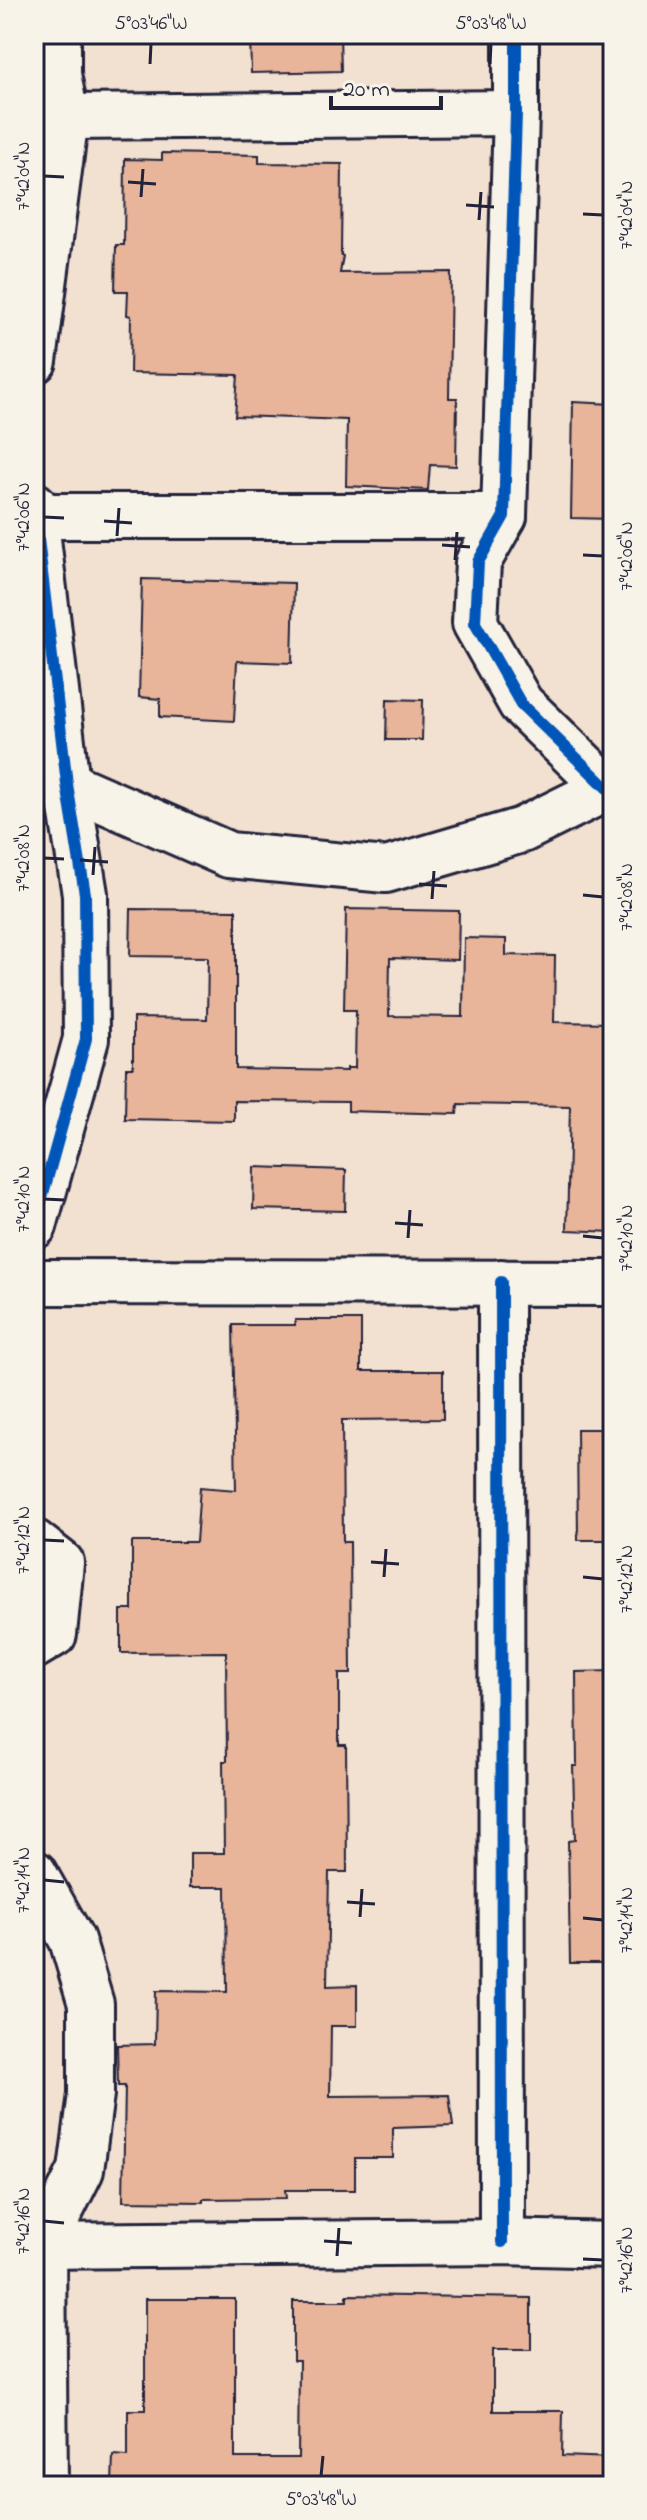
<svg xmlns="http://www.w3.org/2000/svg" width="647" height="2520" viewBox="0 0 647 2520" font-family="'Indie Flower',sans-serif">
<rect width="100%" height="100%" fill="#f2e0d1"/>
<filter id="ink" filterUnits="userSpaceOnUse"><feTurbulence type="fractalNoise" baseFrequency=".0125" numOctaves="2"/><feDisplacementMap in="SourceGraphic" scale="16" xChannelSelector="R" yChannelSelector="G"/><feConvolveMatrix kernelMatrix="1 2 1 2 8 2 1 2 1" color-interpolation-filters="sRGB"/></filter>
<g filter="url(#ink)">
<!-- building -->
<g fill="#e8b49a" stroke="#22223b" stroke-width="2">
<polygon points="250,34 340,34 341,71 251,73"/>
<polygon points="162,153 259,155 259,163 342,164 341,255 343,256 340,273 451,272 449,398 457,398 456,466 430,465 428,490 346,486 347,420 235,416 238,375 130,373 131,316 127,315 128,291 115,291 116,245 124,245 125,159 162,160"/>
<polygon points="573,402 613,404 613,519 571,518"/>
<polygon points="142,579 294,583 292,663 237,661 234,721 160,717 160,699 139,697"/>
<polygon points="387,699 423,700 422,740 386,740"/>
<polygon points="131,909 236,910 236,1069 347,1071 347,1068 355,1068 356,1010 344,1010 346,909 459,911 458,960 390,958 389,1016 463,1017 464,938 506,939 506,955 555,956 554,1022 613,1023 613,1232 567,1230 570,1106 458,1104 457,1114 348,1111 348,1102 234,1101 234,1121 125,1119 126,1068 133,1068 133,1018 207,1019 208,957 130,956"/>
<polygon points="254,1167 346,1170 345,1211 253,1209"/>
<polygon points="295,1320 361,1320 361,1371 443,1371 443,1419 342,1420 343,1542 350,1542 351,1674 339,1674 339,1745 346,1745 347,1872 329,1872 327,1986 357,1985 357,2026 331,2026 330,2096 449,2095 453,2126 393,2128 393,2158 355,2158 355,2190 285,2190 286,2198 203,2199 203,2202 123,2201 125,2086 118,2086 117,2045 155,2044 156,1991 227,1992 226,1887 190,1887 190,1853 224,1853 223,1761 227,1761 226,1652 121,1653 121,1610 132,1610 132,1542 196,1542 200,1487 236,1490 233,1325 295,1325"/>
<polygon points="577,1429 613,1429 613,1540 578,1540"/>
<polygon points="613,1671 613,1963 570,1963 568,1841 575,1840 573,1766 577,1766 576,1672"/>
<polygon points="347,2295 531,2298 531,2350 493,2350 493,2411 563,2411 562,2456 613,2458 613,2486 112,2486 113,2455 128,2456 128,2410 145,2410 145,2299 235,2299 235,2458 298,2458 299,2361 293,2361 293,2301 347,2301"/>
</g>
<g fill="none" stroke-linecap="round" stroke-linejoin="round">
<!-- minor casing -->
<g stroke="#22223b" stroke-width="50">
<g id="minor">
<polyline points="516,34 516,113 504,516 478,562 475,623 521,704 607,788"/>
<polyline points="66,117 516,113"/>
<polyline points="34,361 66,117 58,74 58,34"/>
<polyline points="34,505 67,784 85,894 86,1039 34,1226"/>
<polyline points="36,516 504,516"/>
<polyline points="67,784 229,855 386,870 522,830 607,788 613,791"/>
<polyline points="34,1282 613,1283"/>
<polyline points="501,1282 502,2242"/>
<polyline points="34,1542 61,1563 54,1634 34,1646"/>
<polyline points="34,1873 72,1940 91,2004 91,2094 81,2170 43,2246 45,2486"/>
<polyline points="34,2246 502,2242 613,2245"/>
</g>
</g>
<!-- minor -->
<use href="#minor" stroke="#f7f3e8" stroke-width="44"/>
<!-- cycleway casing -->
<g stroke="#f7f3e8" stroke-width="17">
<g id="cycleway">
<polyline points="516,34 516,113 504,516 478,562 475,623 521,704 607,788"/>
<polyline points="34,505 67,784 85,894 86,1039 34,1226"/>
<polyline points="501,1282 502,2242"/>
</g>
</g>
<!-- cycleway -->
<use href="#cycleway" stroke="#0057b8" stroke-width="12"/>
</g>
</g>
<!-- ticks -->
<path fill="none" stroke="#22223b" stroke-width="3" d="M 150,64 L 151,44M 490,64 L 491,44M 44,176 L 64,177M 128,182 L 156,184M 141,197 L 143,169M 466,205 L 494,207M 583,214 L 603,215M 479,220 L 481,192M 44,517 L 64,518M 104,521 L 132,523M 117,536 L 119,508M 442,545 L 470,547M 583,555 L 603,556M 455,560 L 457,532M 44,858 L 64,859M 80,860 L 108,862M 93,875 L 95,847M 419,884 L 447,886M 583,895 L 603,897M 432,899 L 434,871M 44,1199 L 64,1200M 395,1223 L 423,1225M 583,1236 L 603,1238M 408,1238 L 410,1210M 44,1540 L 64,1541M 371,1562 L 399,1564M 384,1577 L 386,1549M 583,1577 L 603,1579M 44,1880 L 64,1882M 347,1902 L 375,1904M 360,1917 L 362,1889M 583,1918 L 603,1920M 44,2221 L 64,2223M 324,2241 L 352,2243M 337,2256 L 339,2228M 583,2259 L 603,2260M 321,2476 L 323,2456"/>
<!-- margin -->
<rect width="647" height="2520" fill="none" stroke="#f7f3e8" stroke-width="88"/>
<!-- scale -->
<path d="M331 96v12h110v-12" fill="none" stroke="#22223b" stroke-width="4"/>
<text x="343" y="96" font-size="24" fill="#22223b" stroke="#f7f3e8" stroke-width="6" paint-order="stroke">20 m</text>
<rect x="44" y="44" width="559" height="2432" fill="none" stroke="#22223b" stroke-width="3"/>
<g font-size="20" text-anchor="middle" fill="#22223b">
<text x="151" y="29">5°03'46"W</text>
<text x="491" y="29">5°03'48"W</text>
<text transform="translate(22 176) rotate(-90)" y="7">7°42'04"N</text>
<text transform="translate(625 215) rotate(-90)" y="7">7°42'04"N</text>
<text transform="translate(22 517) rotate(-90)" y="7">7°42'06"N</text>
<text transform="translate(625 556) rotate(-90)" y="7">7°42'06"N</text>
<text transform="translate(22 858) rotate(-90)" y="7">7°42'08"N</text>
<text transform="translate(625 897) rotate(-90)" y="7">7°42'08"N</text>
<text transform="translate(22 1199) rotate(-90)" y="7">7°42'10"N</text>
<text transform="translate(625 1238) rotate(-90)" y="7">7°42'10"N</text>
<text transform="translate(22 1540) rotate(-90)" y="7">7°42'12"N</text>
<text transform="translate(625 1579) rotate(-90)" y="7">7°42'12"N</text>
<text transform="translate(22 1880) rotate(-90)" y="7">7°42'14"N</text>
<text transform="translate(625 1920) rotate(-90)" y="7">7°42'14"N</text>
<text transform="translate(22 2221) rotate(-90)" y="7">7°42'16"N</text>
<text transform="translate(625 2260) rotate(-90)" y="7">7°42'16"N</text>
<text x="321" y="2505">5°03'48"W</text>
</g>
</svg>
